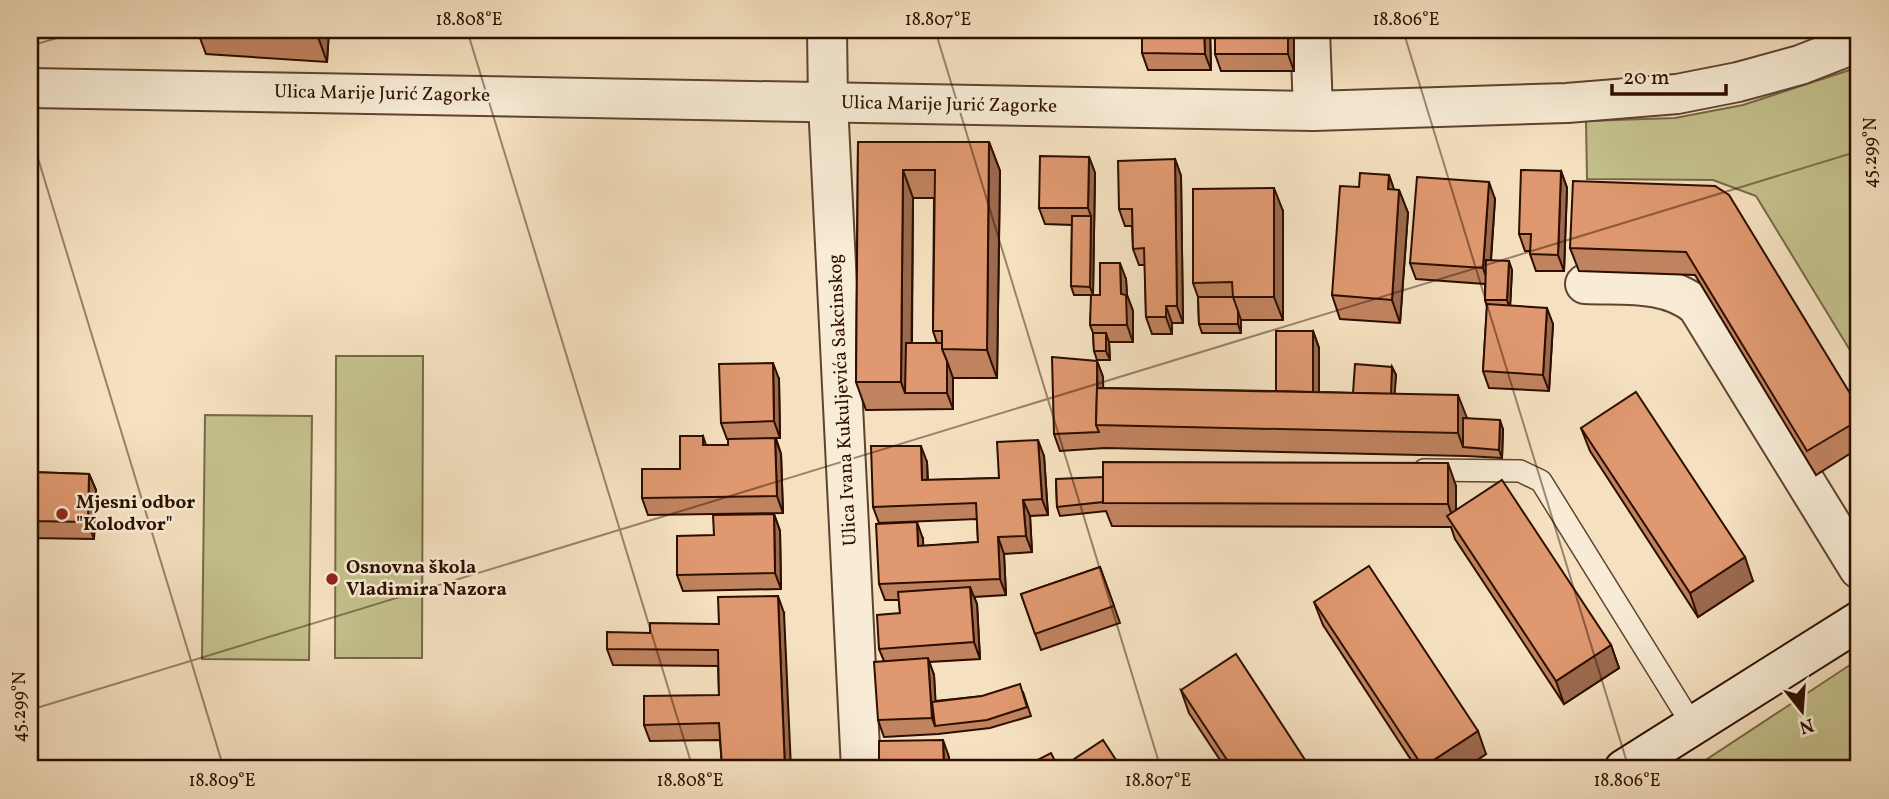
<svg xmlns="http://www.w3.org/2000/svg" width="1889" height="799" viewBox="0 0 1889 799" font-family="Vollkorn,serif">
<rect width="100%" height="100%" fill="#f5e1c0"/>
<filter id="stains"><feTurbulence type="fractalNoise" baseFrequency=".00286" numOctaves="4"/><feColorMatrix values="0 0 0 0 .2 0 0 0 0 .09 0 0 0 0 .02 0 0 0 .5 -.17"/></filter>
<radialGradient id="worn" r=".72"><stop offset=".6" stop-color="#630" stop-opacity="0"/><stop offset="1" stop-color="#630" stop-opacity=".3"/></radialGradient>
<!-- green -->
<g fill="#c4c18d" stroke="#786846" stroke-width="2">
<polygon points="1859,67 1859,365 1756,196 1713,180 1587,179 1586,121 1675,118 1743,105"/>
<polygon points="336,356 423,356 422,658 335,658"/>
<polygon points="205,415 312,416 309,660 202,659"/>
<polygon points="1859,659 1859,769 1692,769"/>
</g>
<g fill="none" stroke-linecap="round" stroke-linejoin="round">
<!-- service casing -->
<g stroke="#5f4330" stroke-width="24">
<polyline id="service" points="1424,470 1520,471 1541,481 1693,726"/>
</g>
<!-- minor casing -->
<g stroke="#5f4330" stroke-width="42">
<g id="minor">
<polyline points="827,30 828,103 861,769"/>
<polyline points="1310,30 1313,111"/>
<polyline points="30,88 1313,111 1567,103 1677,94 1738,82 1800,65 1859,42"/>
<path d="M 1585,284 C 1624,286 1666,280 1697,306 L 1859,569"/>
</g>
</g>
<!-- secondary casing -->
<g stroke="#2d0e00" stroke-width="42">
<polyline id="secondary" points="1624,769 1859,621"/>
</g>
<!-- service -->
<use href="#service" stroke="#f8ecd6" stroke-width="21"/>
<!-- minor -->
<use href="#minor" stroke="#f8ecd6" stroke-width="38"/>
<!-- secondary -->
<use href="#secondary" stroke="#f8ecd6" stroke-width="38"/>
</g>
<!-- wall -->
<g fill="#c0835f" stroke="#2d0e00" stroke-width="2" fill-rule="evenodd">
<polygon points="197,30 329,30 327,62 206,54"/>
<polygon points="1210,30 1211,70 1148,70 1142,53"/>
<polygon points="1294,30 1294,71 1221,71 1215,54"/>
<polygon points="1522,30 1608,30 1523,34"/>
<path d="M 858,142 L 989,142 L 1000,171 L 997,378 L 953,378 L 953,409 L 866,410 L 856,382 ZM 913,198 L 934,198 L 933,331 L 937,343 L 912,343 Z"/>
<polygon points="1089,157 1095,173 1093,295 1100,295 1126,279 1127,295 1133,311 1133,342 1109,342 1110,360 1097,360 1094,351 1093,333 1090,325 1092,295 1074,295 1071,286 1072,225 1045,224 1039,208"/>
<polygon points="1175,159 1181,176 1183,323 1172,323 1172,334 1152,334 1146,317 1145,265 1139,265 1133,249 1132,226 1125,226 1119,209"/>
<polygon points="1561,171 1567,188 1564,271 1536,271 1530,254 1530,251 1525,251 1519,234"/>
<polygon points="1389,175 1394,190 1399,190 1408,213 1400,323 1340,319 1332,295 1359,187"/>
<polygon points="1715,186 1859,408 1859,448 1816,475 1695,275 1579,271 1570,248"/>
<polygon points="1495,199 1491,261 1512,270 1510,306 1553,324 1549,391 1489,388 1483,371 1487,307 1485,300 1485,284 1416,279 1410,263"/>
<polygon points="1283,211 1283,320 1241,320 1241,333 1202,333 1199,324 1198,297 1193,283"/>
<polygon points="1313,331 1319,348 1319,392 1353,393 1392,367 1396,375 1394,394 1467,418 1503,429 1502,458 1466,456 1105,448 1060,451 1054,434 1097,361 1103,377 1103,388 1276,391"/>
<polygon points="779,379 780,438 776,438 781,454 783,513 648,515 642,498 680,469 703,436 706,445 728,445 728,439 727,439 721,423"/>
<polygon points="1581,428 1753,581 1698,617 1590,451"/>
<polygon points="1044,456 1048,515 1030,516 1032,552 1004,554 1006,595 974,597 977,604 980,659 929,662 934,675 935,701 1023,692 1031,716 990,728 938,734 884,737 878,720 884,661 879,649 900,613 899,600 885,600 879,584 923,539 923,546 978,542 977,519 879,523 873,507 927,462 928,480 999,478"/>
<polygon points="30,472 89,474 96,490 94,539 30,538"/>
<polygon points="1056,479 1456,486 1456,510 1611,645 1619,668 1564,704 1455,539 1451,527 1112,526 1106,511 1060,516 1057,507"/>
<polygon points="774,514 780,531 781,589 683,591 677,575 714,535"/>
<polygon points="1100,567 1120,623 1041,650 1021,594"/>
<polygon points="1314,602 1486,754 1464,769 1417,769 1323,625"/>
<polygon points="784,613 722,766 720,740 650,741 644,725 719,695 718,666 613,665 607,649 650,633 719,624"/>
<polygon points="1181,690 1311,769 1226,769 1189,713"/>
</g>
<!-- shaded-wall -->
<g fill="#9c6a4e" stroke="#2d0e00" stroke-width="2">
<polygon points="317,30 329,30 327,62 317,34"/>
<polygon points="1204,30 1210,30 1211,70 1205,54"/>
<polygon points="1288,30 1294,30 1294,71 1288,54"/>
<polygon points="989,142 1000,171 997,378 987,350"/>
<polygon points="1089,157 1095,173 1093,295 1090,287 1091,216 1088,208"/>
<polygon points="1175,159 1181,176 1183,323 1177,306"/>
<polygon points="903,170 913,198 911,393 905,393 901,382"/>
<polygon points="1561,171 1567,188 1564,271 1558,255"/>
<polygon points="1389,175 1397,198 1388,189"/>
<polygon points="1489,182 1495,199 1489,285 1483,268"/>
<polygon points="1274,188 1283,211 1283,320 1274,297"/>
<polygon points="1399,190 1408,213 1400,323 1392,300"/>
<polygon points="1509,261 1512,270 1510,309 1507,300"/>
<polygon points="1120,263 1126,279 1127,295 1133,311 1133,342 1127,325 1121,294"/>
<polygon points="1166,306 1172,323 1172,334 1166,317"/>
<polygon points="1547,308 1553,324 1549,391 1543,375"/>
<polygon points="1238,311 1241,320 1241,333 1238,324"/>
<polygon points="1313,331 1319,348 1319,414 1313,397"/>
<polygon points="1106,333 1109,342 1110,360 1106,351"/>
<polygon points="947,361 953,378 953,409 947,393"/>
<polygon points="1097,361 1103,377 1104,425 1098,425"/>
<polygon points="773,363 779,379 780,438 774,421"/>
<polygon points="1392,367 1396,375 1393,417 1389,409"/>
<polygon points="1458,395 1467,418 1463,447 1458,433"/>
<polygon points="1500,420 1503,429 1502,458 1499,450"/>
<polygon points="775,438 781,454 783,513 777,496"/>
<polygon points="1038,440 1044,456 1048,515 1042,499"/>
<polygon points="921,446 927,462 928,497 922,480"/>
<polygon points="1448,463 1456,486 1456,527 1448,504"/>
<polygon points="89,474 96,490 94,539 88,522"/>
<polygon points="1023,500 1030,516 1032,552 1026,536"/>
<polygon points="774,514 780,531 781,589 775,573"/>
<polygon points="917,522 923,539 924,563 918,546"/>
<polygon points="998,537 1004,554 1006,595 1000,579"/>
<polygon points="1745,557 1753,581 1698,617 1690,593"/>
<polygon points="970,587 977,604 980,659 974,642"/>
<polygon points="778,596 784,613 791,769 785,769"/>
<polygon points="1611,645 1619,668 1564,704 1556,681"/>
<polygon points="928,658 934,675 937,725 935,726 932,718"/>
<polygon points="1478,731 1486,754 1464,769 1424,769 1423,767"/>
<polygon points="943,740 949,757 949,769 944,769"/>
</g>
<!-- building -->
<g fill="#df986f" stroke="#2d0e00" stroke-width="2">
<polygon points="255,30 317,30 317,34"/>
<polygon points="1142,30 1204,30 1205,54 1142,53"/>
<rect x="1215" y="30" width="73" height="24"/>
<polygon points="858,142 989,142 987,350 942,349 942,331 933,331 935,170 903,170 901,382 856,382"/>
<polygon points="1040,156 1089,157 1088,208 1039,208"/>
<polygon points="1175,159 1177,306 1166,306 1166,317 1146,317 1144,248 1133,249 1132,209 1119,209 1118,161"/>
<polygon points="1521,170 1561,171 1558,255 1530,254 1531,234 1519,234"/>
<polygon points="1360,173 1389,175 1388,189 1399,190 1392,300 1332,295 1340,186 1359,187"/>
<polygon points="1417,177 1489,182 1483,268 1410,263"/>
<polygon points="1573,181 1715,186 1729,195 1859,408 1859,420 1807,451 1686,252 1570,248"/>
<polygon points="1274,188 1274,297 1233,297 1232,282 1193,283 1193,189"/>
<polygon points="1072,216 1091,216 1090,287 1071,286"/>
<polygon points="1486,260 1509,261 1507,300 1485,300"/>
<polygon points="1100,263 1120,263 1121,294 1126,295 1127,325 1090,325 1091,295 1100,295"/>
<polygon points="1198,297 1238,297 1233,297 1238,311 1238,324 1199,324"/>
<polygon points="1487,304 1547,308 1543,375 1483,371"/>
<polygon points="1276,331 1313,331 1313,392 1276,391"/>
<polygon points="1093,333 1106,333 1106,351 1094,351"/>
<polygon points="906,343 942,343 942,349 947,361 947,393 905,393"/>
<polygon points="1052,357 1097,361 1097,389 1096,425 1099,432 1054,434"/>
<polygon points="773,363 774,421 721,423 719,364"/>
<polygon points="1355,364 1392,367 1391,394 1353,393"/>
<polygon points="1097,388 1458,395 1458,433 1096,425"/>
<polygon points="1636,392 1745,557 1690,593 1581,428"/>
<polygon points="1463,418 1500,420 1499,450 1463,447"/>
<polygon points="680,436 703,436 703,445 728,445 728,439 775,438 777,496 642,498 642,469 680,469"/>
<polygon points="1038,440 1042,499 1023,500 1026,536 998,537 1000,579 879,584 876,524 917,522 918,546 978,542 976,503 873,507 871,446 921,446 922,480 999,478 997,442"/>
<polygon points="1103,462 1448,463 1448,504 1103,503"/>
<polygon points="30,472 89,474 88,522 30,521"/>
<polygon points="1103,477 1103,502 1057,507 1056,479"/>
<polygon points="1502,480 1611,645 1556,681 1447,516"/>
<polygon points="774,514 775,573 677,575 677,536 714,535 713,515"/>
<polygon points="1369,566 1478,731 1423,767 1314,602"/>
<polygon points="1100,567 1114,606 1035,634 1021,594"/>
<polygon points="970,587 974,642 879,649 877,615 900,613 898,592"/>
<polygon points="778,596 785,769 646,769 646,768 722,766 719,723 644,725 644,696 719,695 718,650 607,649 607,632 650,633 650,623 719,624 718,597"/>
<polygon points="1236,654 1311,769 1233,769 1181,690"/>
<polygon points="928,658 932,718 878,720 874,662"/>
<polygon points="1020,684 1027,707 987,720 935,726 932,702 982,696"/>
<polygon points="943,740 944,769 879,769 879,741"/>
<polygon points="1103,740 1122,769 1059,769"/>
<polygon points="1051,753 1059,769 1020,769"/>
</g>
<!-- ticks -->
<path fill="none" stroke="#2d0e00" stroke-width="2" stroke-opacity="0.45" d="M 467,30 L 693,769M 935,30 L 1161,769M 1403,30 L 1629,769M 30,46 L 84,30M 30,132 L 224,769M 30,710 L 1859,151"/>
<!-- markers -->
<g fill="#8f2418" stroke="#f8ecd6" stroke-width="2.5">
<circle cx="62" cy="514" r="7"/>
<circle cx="332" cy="579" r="7"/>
</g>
<g text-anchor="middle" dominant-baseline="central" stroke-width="5" stroke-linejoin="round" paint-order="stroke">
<!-- street labels -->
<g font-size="19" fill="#2d0e00" stroke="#f8ecd6">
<text transform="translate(382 94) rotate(1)">Ulica Marije Jurić Zagorke</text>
<text transform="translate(949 105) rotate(1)">Ulica Marije Jurić Zagorke</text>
<text transform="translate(843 400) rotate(-93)">Ulica Ivana Kukuljevića Sakcinskog</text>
</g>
<!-- poi labels -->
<g font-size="19" font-weight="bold" fill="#2d0e00" stroke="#f8ecd6" text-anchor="start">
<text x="76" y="503">Mjesni odbor<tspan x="76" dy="22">"Kolodvor"</tspan></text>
<text x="346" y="568">Osnovna škola<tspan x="346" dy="22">Vladimira Nazora</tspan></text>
</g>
</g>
<!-- margin -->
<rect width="1889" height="799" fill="none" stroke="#f5e1c0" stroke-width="77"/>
<!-- north arrow -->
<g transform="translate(1802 711) rotate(163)" stroke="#f8ecd6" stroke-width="5" paint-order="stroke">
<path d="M0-5L12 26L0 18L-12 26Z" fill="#2d0e00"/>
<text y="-10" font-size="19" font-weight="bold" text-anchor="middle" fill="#2d0e00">N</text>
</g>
<!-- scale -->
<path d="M1612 84v10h114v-10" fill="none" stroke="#2d0e00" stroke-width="3.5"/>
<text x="1623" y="84" font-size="21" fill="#2d0e00" stroke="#f8ecd6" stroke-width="5" paint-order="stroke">20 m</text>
<rect x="38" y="38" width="1812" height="722" fill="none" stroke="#2d0e00" stroke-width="2.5"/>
<g font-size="18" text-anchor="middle" fill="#2d0e00">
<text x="469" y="25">18.808°E</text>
<text x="938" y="25">18.807°E</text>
<text x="1406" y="25">18.806°E</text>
<text transform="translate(1870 153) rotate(-90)" y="6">45.299°N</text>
<text transform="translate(19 707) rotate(-90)" y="6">45.299°N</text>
<text x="222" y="786">18.809°E</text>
<text x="690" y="786">18.808°E</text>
<text x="1158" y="786">18.807°E</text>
<text x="1627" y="786">18.806°E</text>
</g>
<rect width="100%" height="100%" filter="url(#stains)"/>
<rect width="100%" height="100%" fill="url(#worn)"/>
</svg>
